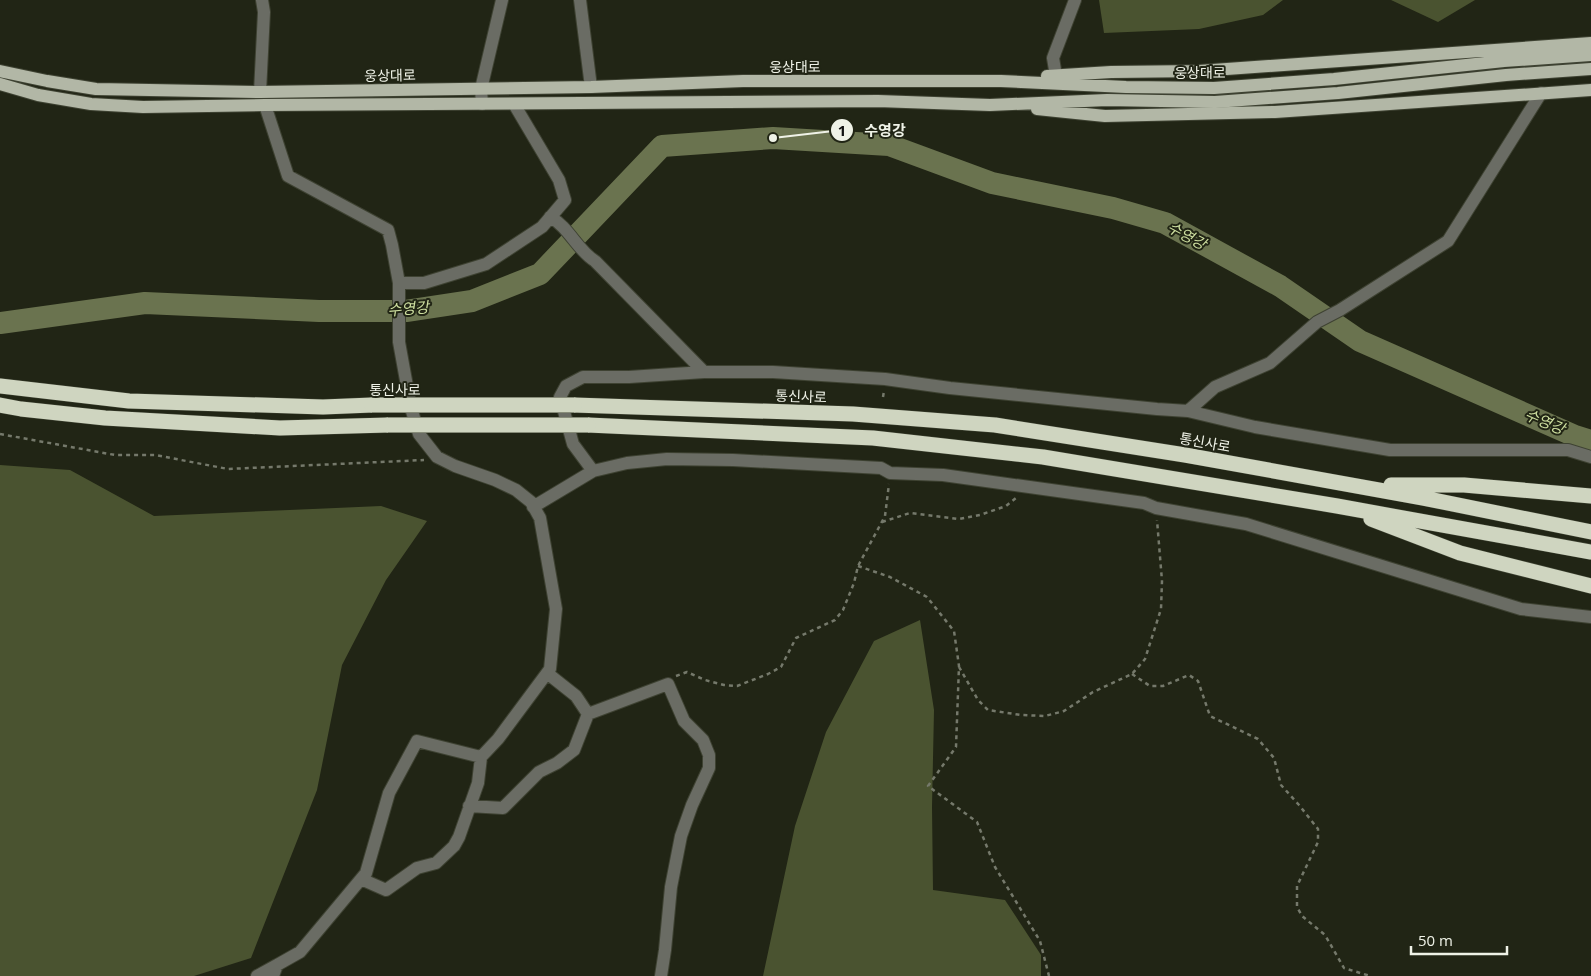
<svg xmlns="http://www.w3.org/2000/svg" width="1591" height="976" viewBox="0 0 1591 976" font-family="'Open Sans','Noto Sans KR',sans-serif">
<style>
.forest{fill:#4a5330}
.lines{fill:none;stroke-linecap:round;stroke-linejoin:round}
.river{stroke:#6a734f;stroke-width:22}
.minor-casing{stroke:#3e4232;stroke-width:14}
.major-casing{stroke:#3e4232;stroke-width:14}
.highway-casing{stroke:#3e4232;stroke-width:16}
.path{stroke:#75796b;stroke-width:2.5;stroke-dasharray:4 4;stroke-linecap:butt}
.minor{stroke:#6a6c64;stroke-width:12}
.major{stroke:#b2b7a6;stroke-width:12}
.highway{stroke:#cfd5c0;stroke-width:15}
.highway-bridge-casing{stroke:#3e4232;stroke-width:16;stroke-linecap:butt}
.highway-bridge{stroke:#cfd5c0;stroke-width:15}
.labels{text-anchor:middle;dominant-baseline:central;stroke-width:4;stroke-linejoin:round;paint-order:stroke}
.street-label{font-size:14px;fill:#eff2e7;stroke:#212515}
.water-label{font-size:15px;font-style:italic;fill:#cedfa0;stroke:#212515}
.leader{fill:none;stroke:#eff2e7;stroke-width:2}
.callout-dot{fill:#eff2e7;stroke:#212515;stroke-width:2}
.mark-label{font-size:15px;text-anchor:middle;font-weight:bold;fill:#111}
.callout-label{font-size:15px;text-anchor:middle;font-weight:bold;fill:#eff2e7;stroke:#212515;stroke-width:4;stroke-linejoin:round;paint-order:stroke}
</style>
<rect width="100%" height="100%" fill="#212515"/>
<path class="forest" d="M1099,0H1283L1263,15L1199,29L1104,33Z
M1391,0H1475L1438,22Z
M0,465L70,470L154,516L381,506L427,521L386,580L342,665L317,790L251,958L194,976H0Z
M920,620L934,710L932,807L933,890L1005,900L1041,955V976H763L795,826L826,732L874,641Z"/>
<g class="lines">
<path class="river" d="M0,323L145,303L319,311H406L472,301L540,274L662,146L773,138L889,145L992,183L1113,208L1165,223L1280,286L1360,341L1575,436L1591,441"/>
<defs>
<path id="minor" d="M580,0L591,87
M1056,76L1053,58L1075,0
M260,92L264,12L262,0
M482,104L481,89L502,0
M265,105L288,176L388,230L392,245L399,283H424L486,264L542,227L565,200L559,180L514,104
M550,217C569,227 577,250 595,261L704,372H773L885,379L950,388L1157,409L1188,411L1255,427L1390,450H1568L1591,457
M704,372L629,377H583L566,386L560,397L573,444L593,471L627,463L667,459L733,460L881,468L890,473L943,475L1144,503L1156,508L1246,524L1521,609L1591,617
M1188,411L1215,387L1270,363L1317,322L1340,310L1448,241L1541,93
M533,507L593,471
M547,673L576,696L588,714
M469,806L503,808L539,772L557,763L574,750L588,714L668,684L684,721L703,740L709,755V768L692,805L681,836L671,887L665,950L661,976
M361,879L366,873L389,793L417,741L481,757
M257,976L277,965
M273,976L277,965L300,952L361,879L386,890L417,868L436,863L454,846L459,837L478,783L481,757L498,739L550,669L556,609L540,518L531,502L516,490L495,480L455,466L437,457L419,434L411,408L399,342V283"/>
<path id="major" d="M0,71L47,81L96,89L260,92L591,87L743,81H1001L1126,87L1214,88L1334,79L1504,61L1591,55
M1047,76L1111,72L1199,71L1591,43
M0,84L38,95L91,104L143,107L265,105L878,101L990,105L1107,100L1215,102L1338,93L1506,75L1591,69
M1037,109L1105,116L1275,112L1591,90"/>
<path id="highway" d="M0,386L129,401L323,407L372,405
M0,405L21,409L105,418L280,428L388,425
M574,405L853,414L995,425L1185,455L1423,498L1591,532
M588,425L873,438L1043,457L1337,506L1591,552
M1391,485H1464L1591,496
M1371,519L1460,553L1591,586"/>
</defs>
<use href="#minor" class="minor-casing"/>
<use href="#major" class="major-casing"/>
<use href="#highway" class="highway-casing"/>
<path class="path" d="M883,397L884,391
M0,434L115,455H155L228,469L424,460
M882,522L910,513L959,519L980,515L1006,506L1016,498
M858,566L890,577L927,597L954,631L959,666L956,747L928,786L977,822L995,867L1040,941L1049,976
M959,667L978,700L988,710L1021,715L1045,716L1064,711L1093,692L1132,674L1145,659L1161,609L1162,581L1157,520
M1132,674L1150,686H1163L1189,675L1198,681L1210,716L1258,739L1274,758L1281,785L1299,805L1318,829V842L1297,886V907L1302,916L1325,935L1344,968L1370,976
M676,676L687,672L705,680L724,685L737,686L768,674L781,667L796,638L835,620L843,610L854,583L858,566L885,516L889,484"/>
<use href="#minor" class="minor"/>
<use href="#major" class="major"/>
<use href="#highway" class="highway"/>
<defs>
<path id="highway-bridge" d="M372,405H574
M388,425H588"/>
</defs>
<use href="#highway-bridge" class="highway-bridge-casing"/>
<use href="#highway-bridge" class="highway-bridge"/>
</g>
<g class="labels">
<g class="street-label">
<text x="795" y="66">웅상대로</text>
<text x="1200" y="72">웅상대로</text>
<text transform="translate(390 75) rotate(-1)">웅상대로</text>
<text x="395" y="389">통신사로</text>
<text transform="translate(801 396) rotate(2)">통신사로</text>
<text transform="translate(1205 442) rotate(10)">통신사로</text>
</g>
<g class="water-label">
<text transform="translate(1187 235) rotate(28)">수영강</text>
<text transform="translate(408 308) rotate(-5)">수영강</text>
<text transform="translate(1545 421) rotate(23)">수영강</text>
</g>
</g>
<path class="leader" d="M773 138L842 130"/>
<g class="callout-dot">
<circle cx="773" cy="138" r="5"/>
<circle cx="842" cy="130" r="12"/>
</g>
<g class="mark-label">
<text x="842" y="136">1</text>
</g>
<g class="callout-label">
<text x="885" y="136">수영강</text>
</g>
<path d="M1411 946v8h96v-8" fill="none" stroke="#eff2e7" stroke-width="2.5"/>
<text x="1418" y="946" font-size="15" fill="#eff2e7" stroke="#212515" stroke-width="4" paint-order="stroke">50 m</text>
</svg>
